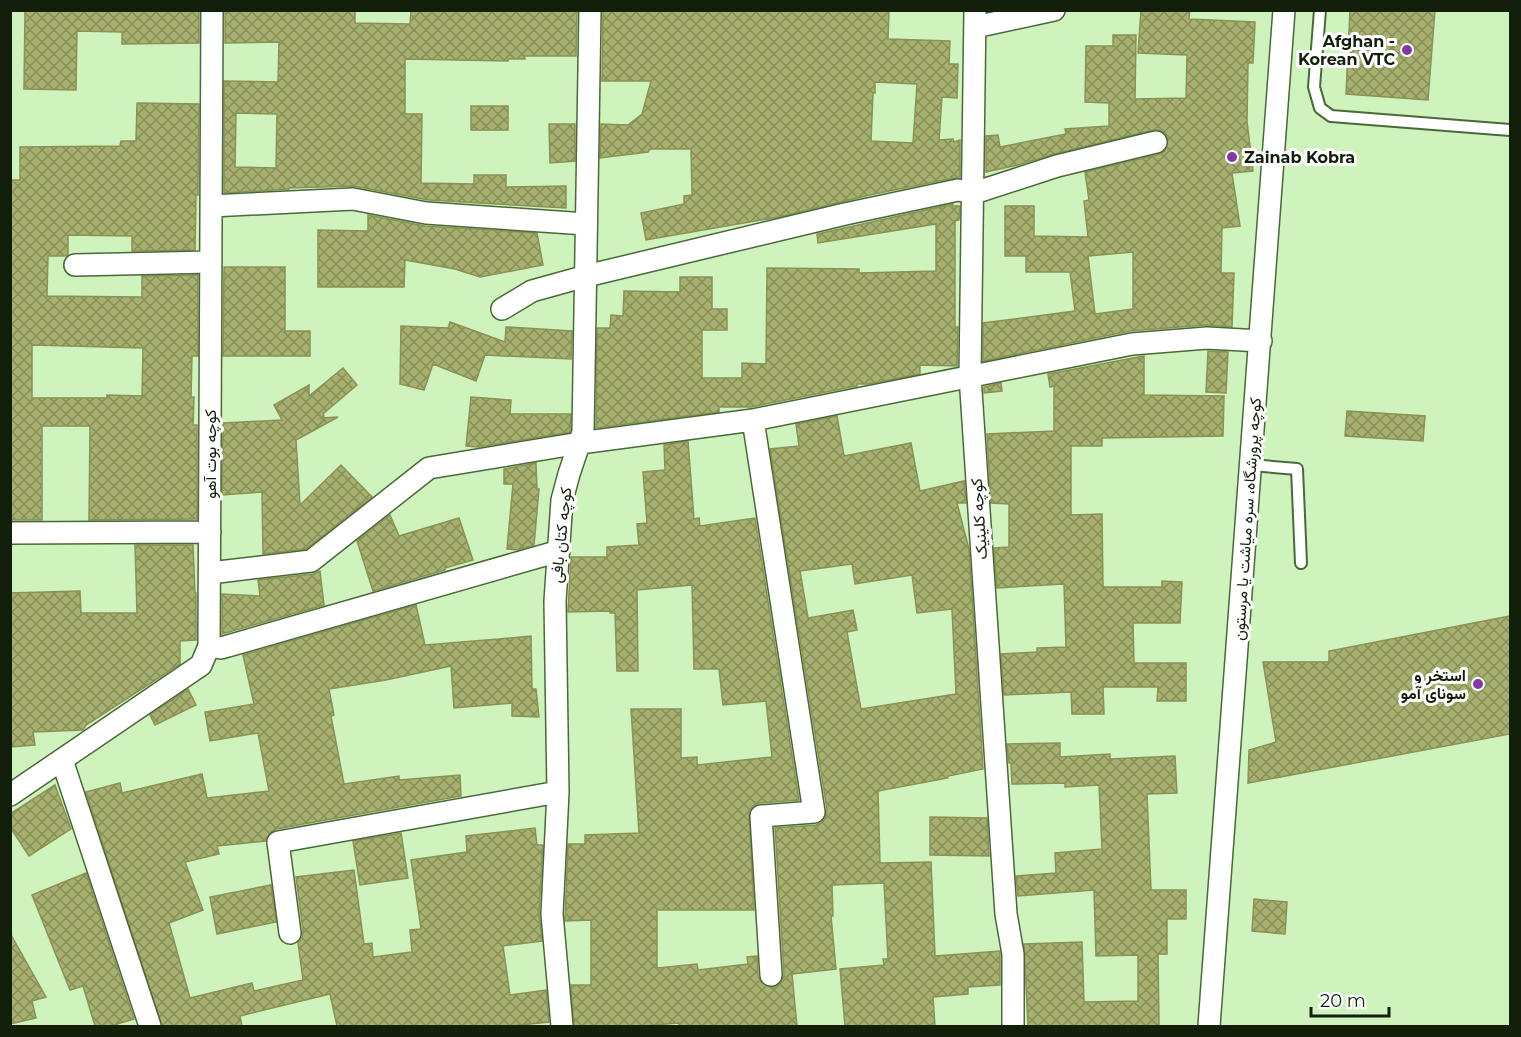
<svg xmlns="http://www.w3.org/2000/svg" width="1521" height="1037" viewBox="0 0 1521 1037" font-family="Montserrat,Vazirmatn,sans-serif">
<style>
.building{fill:url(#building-cross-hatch);stroke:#8a9256;stroke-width:1.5;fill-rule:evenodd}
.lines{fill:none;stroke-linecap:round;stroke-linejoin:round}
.lane-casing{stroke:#4a6938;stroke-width:14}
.street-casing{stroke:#4a6938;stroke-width:24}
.lane{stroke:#fff;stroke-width:10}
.street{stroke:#fff;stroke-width:21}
.poi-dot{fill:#8636a5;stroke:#fff;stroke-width:2}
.labels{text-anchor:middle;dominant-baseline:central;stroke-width:6;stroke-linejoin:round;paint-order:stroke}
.poi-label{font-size:16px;font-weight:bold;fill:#121f0a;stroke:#fff;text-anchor:end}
.street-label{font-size:16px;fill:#121f0a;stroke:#fff}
</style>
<defs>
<pattern id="building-cross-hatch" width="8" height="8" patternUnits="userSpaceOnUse" patternTransform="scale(1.5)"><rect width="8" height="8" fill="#a7b06f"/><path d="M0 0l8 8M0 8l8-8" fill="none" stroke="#878f59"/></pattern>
</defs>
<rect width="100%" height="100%" fill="#cff3bc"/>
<path class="building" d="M25,10H199V43L122,44V32L77,31L76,90L24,89Z
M225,10H355V23L410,24L411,10H577L576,56H524L525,59H508V61L405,59V114H422L421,183L474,184V175H506V187L566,186V208L428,200L353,186L289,188V189L224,193V81L278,82L279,42L225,43ZM236,113L277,114L276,168L235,167Z
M603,10H889L888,39L950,41L949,64H958L957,98L942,97L939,140L953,139L954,142L960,140V177L874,194L779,217L646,240L641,213L684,204V196L692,195L691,149H650L648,152L600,158L601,124L628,125L642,114L651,81H602ZM875,82L917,84L913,143L871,141L873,93H875Z
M1141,10H1190L1189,19L1255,22L1253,63H1248L1247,121L1253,171L1232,173L1240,226L1222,228L1221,273H1234L1232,327L1206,325L1130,331L983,361V323L1075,311L1070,272H1026V256H1005V206H1034V236L1088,237L1084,201L1089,200L1085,172L1160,154L1165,151L1168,140L1165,133L1159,130H1153L1054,154L1018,165L986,172V136L998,135L1000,147L1066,134L1065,129L1109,126V103L1085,102L1086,46H1113V35H1136L1135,99L1186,98L1187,55L1138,53ZM1133,252V309L1095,314L1088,256Z
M1350,10H1435L1428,100L1346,94Z
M137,103L199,104L198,195H196L195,250L132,251V236L68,235V255L66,256H48L47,296L142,297V276L198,275V356H192L191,397H194L193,425H197V519L89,520L90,426H42V520H10V180H20V147L120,146L121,141H136ZM32,345L143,348L142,396L107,395V398H32Z
M471,106H508V130H471Z
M549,124H575V161L550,163Z
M953,204V206H960L959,220L955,221V327H958L957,366L920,365V374L868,384H857V386L751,407H719V412L596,428L597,328H610L611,315L623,316L624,291L680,292V277H712V309H727V330H702V378H742V363L766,364L767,268L859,269V273L936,271V224L818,243L817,234Z
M368,215L425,226L537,233L543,265L480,277L455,269L405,260L404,287H318V230L368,231Z
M224,267H285V331H310V356H223Z
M450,322L505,342L506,327L572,331L571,359L485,355L476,381L433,364L424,390L400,384L401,326L448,328Z
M1208,351L1228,352L1226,393L1206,392Z
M1144,356V395L1224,396L1223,436L1102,438V446H1071V515L1102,514L1103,587H1162V581L1182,582L1180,623H1133L1134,663H1186V701H1157L1158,687H1103L1104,714H1072L1071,692L1004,695L1001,654L1037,652V648L1066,647L1064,584L997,588L994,548L1009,547V504L991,503L987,434L1054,431V386L1050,387L1048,374Z
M343,368L357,385L323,414L324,416L321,418L338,417L296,440L300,505L341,465L372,497L306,549L263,554L262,492L222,495L223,423L282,420L274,405L309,385V396Z
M1001,383L1002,391L984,393V387Z
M471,397L511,400L510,414H571L570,432L479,447L466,446Z
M1347,411L1425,416L1423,441L1345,436Z
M837,416L844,456L911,443L920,491L964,481L966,503H957L969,549L983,769L948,776V778L878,791L880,863L931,862L935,956L1000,951V985L968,987V994L933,997L935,1026H845L840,969L884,965L883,959H888L884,883L832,885L833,916H831L836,969L792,974L797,1026H679V1023L641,1026H574L571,985H591V920L565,921L568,844H585V835L639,833L631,709H681V758L697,757V765L772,757L766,701L723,705L719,669H694L692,585L637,590L638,671H617L615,613H610V611L568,612L571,557H607V547L639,545L637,524L647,523L643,472L665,470L664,445L688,441L694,519L699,518L700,526L755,518L799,800L759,803L753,806L749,811L754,910H657V968L697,964L698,970L748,964L747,957L757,956L758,976L761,982L771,988L778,986L782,981L784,974L775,828L816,825L821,823L825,817L827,810L770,449L799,446L796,424ZM852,564L855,584L912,575L917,613L952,609L956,694L861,709L847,632L857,630L853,610L808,618L800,571Z
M536,463L537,489H539L534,545L517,550L507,549L513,484H504V469Z
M390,515L399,536L459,518L473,560L445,568V570L373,591L357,541Z
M135,545H193L195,593H196V640L180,641V664L86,725L83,730L33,732L35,745L10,747V593L80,591L81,613H137Z
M320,571L324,605L222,634V594L260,596L258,580L313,574Z
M416,605L425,645L498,639L499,642V639L531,636L532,689H536L539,717L512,716V703L454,708L451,666L386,680L329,689L334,715L331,716L344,784L399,776V780L460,775L461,796L276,829L270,833L266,841L217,846L219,854L185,862L203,910L169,923L190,998L252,983L254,991L303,980L298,943L302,937L303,931L296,877L354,870L364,944L372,943L373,957L412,952L410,930L421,929L411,860L467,852L466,836L535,828L537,845H543L539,913L542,941L503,946L510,995L546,990L549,1022L511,1026H337L330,994L240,1016L242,1026H162L86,792L120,783L122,793L202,774L207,798L269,791L258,733L210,741L205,712L254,704L243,655Z
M1510,616V734L1248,783L1249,750L1276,742L1263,662H1329V651Z
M188,689L196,705L155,725L150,715Z
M1060,743V757L1110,754V759L1175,756L1177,793L1147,794L1151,890H1186V919H1167V954H1158L1159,1026H1028L1024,944L1082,942L1084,1002L1138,1001V955L1096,956L1094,890L1018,896L1016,876L1056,873L1055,853L1102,849L1099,785L1065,787V783L1012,784L1011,763H1009L1007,744Z
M55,785L71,829L29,856L10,827V814Z
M930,817L987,818L989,856L930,855Z
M401,833L408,878L360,885L353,841Z
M86,873L134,1019L111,1026H95L83,986L70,990L32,895Z
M271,885L276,922L217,934L210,897Z
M1254,899L1287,902L1285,934L1252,931Z
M10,933L46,997L32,1001L36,1018L10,1024Z"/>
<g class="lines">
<defs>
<path id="lane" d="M1320,10L1314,87L1320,108L1331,116L1510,130
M1251,465L1297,469L1301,563"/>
<path id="street" d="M975,10L970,376L1006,914L1013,954V1026
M975,27L1054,10
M211,206L353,199L426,213L586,224
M75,265L211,262
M502,309L532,291L586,276L845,214L958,190L974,193L1057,166L1156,142
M753,420L814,812L761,816L771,975
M10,533L210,532
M210,573L311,561L429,468L580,443L753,420L1132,344L1207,338L1261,341
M209,646L221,648L559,551
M62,760L150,1026
M10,795L201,665L209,646L212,10
M290,933L278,842L558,792
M562,1026L552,914L558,792L555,601L562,500L569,474L583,432L590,10
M1209,1026L1284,10"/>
</defs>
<use href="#lane" class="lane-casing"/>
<use href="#street" class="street-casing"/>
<use href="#lane" class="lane"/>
<use href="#street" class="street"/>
</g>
<g class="poi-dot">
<circle cx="1407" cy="50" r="6"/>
<circle cx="1232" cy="157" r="6"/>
<circle cx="1478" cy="684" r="6"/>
</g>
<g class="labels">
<g class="poi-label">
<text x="1395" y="41">Afghan -<tspan x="1395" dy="18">Korean VTC</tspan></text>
<text x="1244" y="157" text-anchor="start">Zainab Kobra</text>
<text x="1466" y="675">استخر و<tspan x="1466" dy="18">سونای آمو</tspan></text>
</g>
<g class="street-label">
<text transform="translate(210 454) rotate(-90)">کوچه بوت آهو</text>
<text transform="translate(979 519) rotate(-94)">کوچه کلینیک</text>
<text transform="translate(1247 519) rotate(-86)">کوچه پرورشگاه، سره میاشت یا مرستون</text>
<text transform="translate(561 535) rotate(-84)">کوچه کتان بافی</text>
</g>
</g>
<rect width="1521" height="1037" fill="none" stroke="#121f0a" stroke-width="24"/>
<path d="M1311 1007v9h78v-9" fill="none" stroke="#121f0a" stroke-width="3"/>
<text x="1320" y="1007" font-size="18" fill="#121f0a" stroke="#ffffff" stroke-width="4.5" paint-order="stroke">20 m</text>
</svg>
